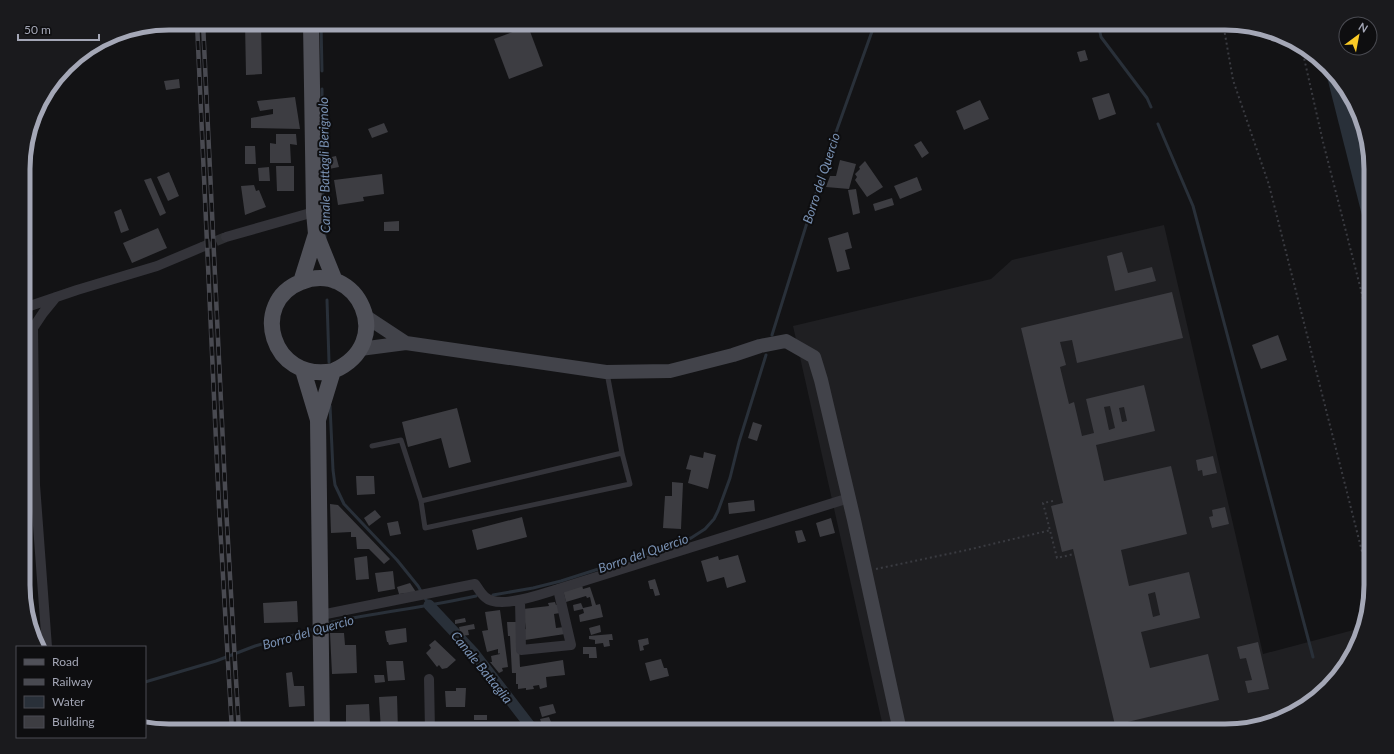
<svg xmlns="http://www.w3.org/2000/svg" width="1394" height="754" viewBox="0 0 1394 754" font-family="Lato,sans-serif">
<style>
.built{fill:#1f1f22}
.water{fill:#293039}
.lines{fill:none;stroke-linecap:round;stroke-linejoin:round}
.stream{stroke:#293039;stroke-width:3}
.canal{stroke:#293039;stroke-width:11}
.building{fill:#3d3d42;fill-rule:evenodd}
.street-tunnel{stroke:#303135;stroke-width:10;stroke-dasharray:10 5;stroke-linecap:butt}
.path{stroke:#3a3b41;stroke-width:2;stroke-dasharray:2 3;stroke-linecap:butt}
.lane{stroke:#34343a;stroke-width:5}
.street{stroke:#34343a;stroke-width:10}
.secondary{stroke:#42434a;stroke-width:14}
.primary{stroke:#505159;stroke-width:16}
.rail-casing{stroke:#494a51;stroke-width:4.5}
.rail{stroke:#0e0e10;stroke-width:3;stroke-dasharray:9;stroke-linecap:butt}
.labels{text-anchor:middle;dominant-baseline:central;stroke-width:4;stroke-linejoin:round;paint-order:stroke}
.water-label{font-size:13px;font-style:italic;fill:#7991b3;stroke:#0e0e10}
.rim{fill:none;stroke:#a4a7b6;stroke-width:5}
</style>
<rect width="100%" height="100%" fill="#131315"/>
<path class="built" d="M1164,225L1263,654L1361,628L1356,650L1306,707L1235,731H884L793,326L991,279L1012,260Z"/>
<path class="water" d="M1325,69L1346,88L1370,150V247Z"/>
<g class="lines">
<path class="stream" d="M321,23L322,71
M1098,23L1101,37L1147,98L1151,107
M322,89L323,201L325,238
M1158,124L1193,206L1313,657
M327,300L329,362
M772,335L830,149L875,23
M330,406L333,470L335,485L344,504L397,560L418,586L429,605
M493,595L533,588L561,581L661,549L691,538L705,529L714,519L718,511L730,478L739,442L766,355
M326,625L332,622C379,612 428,607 476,596
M145,682L216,661L255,646L315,629"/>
<path class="canal" d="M429,605L474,653L534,731"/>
</g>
<path class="building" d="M245,23H261L262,74L246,75Z
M528,26L543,66L509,79L494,39Z
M1085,50L1088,60L1080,62L1077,52Z
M179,79L180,88L166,90L164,81Z
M1109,93L1116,114L1099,120L1092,98Z
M295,97L300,129L251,128V118L273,114V109L260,111L257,101Z
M980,100L989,119L964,130L956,111Z
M384,123L388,132L372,138L368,129Z
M276,134H296L297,145L290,144L291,163H270V143L276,144Z
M921,141L929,153L922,158L914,145Z
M245,146H255L256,164H245Z
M336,156L339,167L329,169L327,158Z
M840,160L856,164L849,189L826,187L830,176H836Z
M865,161L883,187L867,197L855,180L857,177L855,174L860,169L859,167Z
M276,166H294V191H277Z
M269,167L270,181H259L258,168Z
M169,172L179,196L168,201L157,177Z
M382,174L384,194L363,197L364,201L338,205L334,180Z
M917,177L922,190L900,199L894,186Z
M151,178L166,213L160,216L144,180Z
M254,185L256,191L259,190L266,207L245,215L241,186Z
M856,189L860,213L853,215L848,190Z
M892,198L894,205L875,211L873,204Z
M121,209L129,230L121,233L114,212Z
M399,221V231H384V222Z
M158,228L167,248L132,263L123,243Z
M848,232L852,248L845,250L850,269L837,272L828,238Z
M1122,252L1128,273L1152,267L1156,281L1115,291L1107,256Z
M1172,292L1183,338L1077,363L1072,340L1060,342L1066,365L1060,367L1069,404L1074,402L1082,436L1094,433L1086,399L1144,385L1155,431L1096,445L1104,481L1171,466L1187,534L1121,550L1129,586L1189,572L1200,618L1141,632L1150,668L1208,654L1219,700L1115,725L1073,549L1062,552L1051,506L1063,503L1021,328ZM1110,406L1115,428L1109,430L1104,407ZM1124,407L1127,421L1122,422L1119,408ZM1155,592L1160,615L1153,617L1148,594Z
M1278,335L1287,360L1261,369L1252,345Z
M457,408L471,462L449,468L441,438L408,447L402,422Z
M753,422L762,425L757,441L748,438Z
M704,452L716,455L708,489L688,483L691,470L686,469L690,455L703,458Z
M1213,456L1217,473L1203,476L1202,470L1198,471L1196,460Z
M356,476H374L375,494L357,495Z
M672,482L683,483L681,529L663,528L665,496H672Z
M754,500L755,511L729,514L728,503Z
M330,504L338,505L390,559L384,564L369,549H357L356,537H351V532L331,533Z
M1225,507L1229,524L1212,528L1209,517L1213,516L1212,510Z
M375,510L381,517L369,526L364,518Z
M522,517L527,537L477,550L472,530Z
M831,518L835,533L820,537L816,523Z
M398,521L401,534L390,536L387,523Z
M802,530L806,541L798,543L795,531Z
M738,555L746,582L727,588L724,577L707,582L701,561L718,556L719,560Z
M367,556L369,579L356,580L354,558Z
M393,571L395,589L378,592L375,573Z
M655,579L660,595L655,596L653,589H650L648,581Z
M410,583L416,592L399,594L397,587Z
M582,585L583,589L590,587L596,605L600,604L603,617L580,622L579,615L584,613L583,609L574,611L573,605L581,603L583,608L592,606L590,597L587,598L586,596L566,602L563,590Z
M297,601L298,622L264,623L263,603Z
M555,602L556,605L559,604L560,613L554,614L556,628L564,627L565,634L525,640L523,630L526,629L523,609L549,606L548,603Z
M500,610L508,667L502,668L503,671L499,673L490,662H492L491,656L500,654L499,653L498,654V649L487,652L482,631L488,630L485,612Z
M465,618L466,622L455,624V620Z
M507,622H518L520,667L563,660L565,675L546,677L547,687L540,689L539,685L533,686L534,689L526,690V688L518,689V684H516V673H512L510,636H508Z
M474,624L475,629L468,630L469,635L461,636L459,627Z
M600,625L601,632L591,635L589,628Z
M406,628L407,642L389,645L388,642H387L385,631Z
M330,633H344L345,645H356L357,673L332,674Z
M612,634L613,640H609L610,646L604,647L603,643L595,644V640L589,639V636Z
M648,638L649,644L643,646L644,650L640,651L638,640Z
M435,640L456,660L447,668L442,669L439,665L437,667L426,653L431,648L429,645Z
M1258,642L1269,689L1248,693L1245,681L1252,680L1246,658L1240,659L1237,647Z
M583,647H596L597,658H589V654H583Z
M661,659L664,668H667L669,676L650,681L645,663Z
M386,661H403L405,680L388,681Z
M292,672L294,686H304L305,706L289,707L286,673Z
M374,675H384L385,682L375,683Z
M456,688H466L465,707H446L445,691H456Z
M397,696L398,730L381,731L379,697Z
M369,704L370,723L346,724V705Z
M553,704L556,713L542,717L539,707Z
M474,715H487V720H474Z
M549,717L551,722L542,725L540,719Z
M269,722V731H258L257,723Z
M454,723H464V731H444V724H454Z
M506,723L516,731H500Z"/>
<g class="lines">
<path class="street-tunnel" d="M202,247L226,237"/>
<path class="path" d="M1223,23L1233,80L1269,185L1371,587
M1302,49L1323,142L1362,294L1370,335
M1053,501L1043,503L1057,558L1074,554
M876,569L967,550L1051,530"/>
<path class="lane" d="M607,373L622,453L421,501L425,528L630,484L622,453
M372,446L401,440L421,501"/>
<path class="street" d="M226,237L314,212
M24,308L77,290L157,266L202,247
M520,600L521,650L571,645L558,589
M321,615L475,584C478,588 481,594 485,597C499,610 541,594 558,589L849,498
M47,647L35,485L33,328L43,313L56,297
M429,679L430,731"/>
<path class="secondary" d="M365,316L406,343
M360,349L406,343L606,372L670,371L733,355L760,346L786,341L814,357L821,380L854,520L900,731"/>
<path class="primary" d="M311,23L314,212L316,234L335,281
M301,282L316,234
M303,370L318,420L322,731
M318,420L333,371C398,343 357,259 301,282C249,302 271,383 333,371"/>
<defs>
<path id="rail" d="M197,23L219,507L232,731
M203,23L226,507L239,731"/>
</defs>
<use href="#rail" class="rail-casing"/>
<use href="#rail" class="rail"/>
</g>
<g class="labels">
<g class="water-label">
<text transform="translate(324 165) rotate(-91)">Canale Battagli Berignolo</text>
<text transform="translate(821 178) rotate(-72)">Borro del Quercio</text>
<text transform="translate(643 553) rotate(-19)">Borro del Quercio</text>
<text transform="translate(308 632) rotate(-16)">Borro del Quercio</text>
<text transform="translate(482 667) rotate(51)">Canale Battaglia</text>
</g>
</g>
<path d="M0 0H1394V754H0ZM169 30H1225A139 139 0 0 1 1364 169V585A139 139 0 0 1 1225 724H169A139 139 0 0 1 30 585V169A139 139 0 0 1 169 30Z" fill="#1a1a1d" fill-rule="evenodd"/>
<path class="rim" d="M169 30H1225A139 139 0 0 1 1364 169V585A139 139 0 0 1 1225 724H169A139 139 0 0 1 30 585V169A139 139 0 0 1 169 30Z"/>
<rect x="16" y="646" width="130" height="92" fill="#0e0e10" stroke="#4a4b52"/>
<rect x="24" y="659" width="20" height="6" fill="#505159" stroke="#4a4b52"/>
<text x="52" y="666" font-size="12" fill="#a4a7b6">Road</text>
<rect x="24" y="679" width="20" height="6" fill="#494a51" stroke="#4a4b52"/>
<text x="52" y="686" font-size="12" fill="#a4a7b6">Railway</text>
<rect x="24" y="696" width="20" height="12" fill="#293039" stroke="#4a4b52"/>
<text x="52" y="706" font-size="12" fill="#a4a7b6">Water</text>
<rect x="24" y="716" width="20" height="12" fill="#3d3d42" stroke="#4a4b52"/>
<text x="52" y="726" font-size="12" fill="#a4a7b6">Building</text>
<g transform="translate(1358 36) rotate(32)"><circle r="19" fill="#0e0e10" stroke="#4a4b52"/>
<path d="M0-3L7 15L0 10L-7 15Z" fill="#faca26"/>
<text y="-6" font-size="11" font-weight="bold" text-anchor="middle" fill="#a4a7b6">N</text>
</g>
<path d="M18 34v6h81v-6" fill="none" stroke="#a4a7b6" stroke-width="2"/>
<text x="24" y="34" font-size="12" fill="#a4a7b6" stroke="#0e0e10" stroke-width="3" paint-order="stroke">50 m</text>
</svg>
